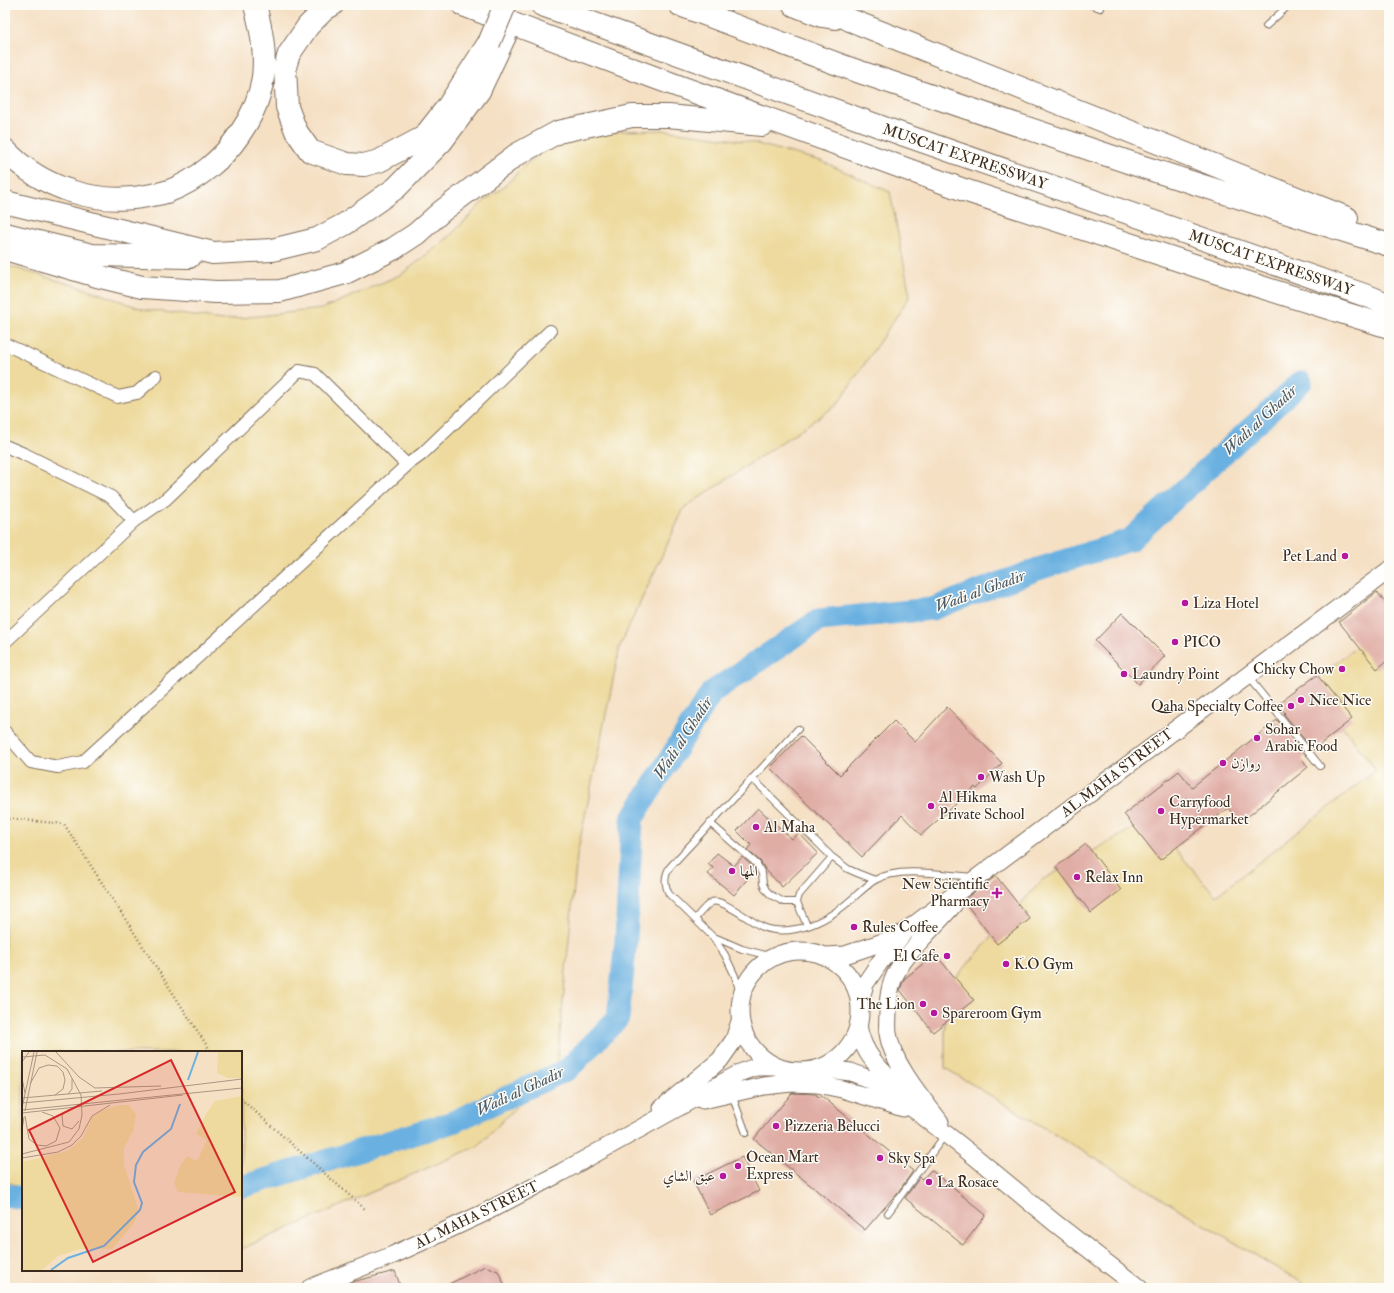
<svg xmlns="http://www.w3.org/2000/svg" width="1394" height="1293" viewBox="0 0 1394 1293" font-family="'IM FELL Double Pica',Amiri,serif">
<style>
.sand{fill:#eeda9e;stroke:#94825e}
.lines{fill:none;stroke-linecap:round;stroke-linejoin:round}
.river{stroke:#6bb1e1;stroke-width:23}
.building{fill:#e0ada5}
.lane-casing{stroke:#7c6a58;stroke-width:8}
.street-casing{stroke:#7c6a58;stroke-width:14}
.secondary-casing{stroke:#7c6a58;stroke-width:19}
.highway-casing{stroke:#7c6a58;stroke-width:24}
.path{stroke:#7c6a58;stroke-width:2.5;stroke-dasharray:1 3;stroke-linecap:butt}
.lane{stroke:#fff;stroke-width:6}
.street{stroke:#fff;stroke-width:12}
.secondary{stroke:#fff;stroke-width:17}
.highway{stroke:#fff;stroke-width:22}
.highway-bridge-casing{stroke:#7c6a58;stroke-width:24;stroke-linecap:butt}
.highway-bridge{stroke:#fff;stroke-width:22}
.poi-dot{fill:#b5179e;stroke:#fdfcf7;stroke-width:1.5}
.labels{text-anchor:middle;dominant-baseline:central;stroke-width:3;stroke-linejoin:round;paint-order:stroke}
.street-label{font-size:15px;fill:#3b2a1e;stroke:#fdfcf7}
.poi-label{font-size:15px;fill:#3b2a1e;stroke:#fdfcf7;text-anchor:start}
.water-label{font-size:16px;font-style:italic;fill:#4c5962;stroke:#fdfcf7}
.inset-river{fill:none;stroke:#6bb1e1;stroke-width:2}
.inset-road{fill:none;stroke:#ab9782;stroke-width:1}
.view{fill:#d62828;fill-opacity:0.15;stroke:#d62828;stroke-width:2}
.inset-edge{fill:none;stroke:#3b2a1e;stroke-width:2}
</style>
<rect width="100%" height="100%" fill="#fdfcf7"/>
<filter id="ink" filterUnits="userSpaceOnUse"><feTurbulence type="fractalNoise" baseFrequency=".025" numOctaves="2"/><feDisplacementMap in="SourceGraphic" scale="8" xChannelSelector="R" yChannelSelector="G"/><feConvolveMatrix kernelMatrix="1 2 1 2 8 2 1 2 1" color-interpolation-filters="sRGB"/></filter>
<filter id="wash" filterUnits="userSpaceOnUse"><feTurbulence type="fractalNoise" baseFrequency=".012" numOctaves="4" result="noise"/><feDisplacementMap in="SourceGraphic" scale="16" xChannelSelector="R" yChannelSelector="G"/><feGaussianBlur stdDeviation="0.9" result="paint"/><feColorMatrix in="noise" values="0 0 0 0 0 0 0 0 0 0 0 0 0 0 0 0 0 1.4 0 .05"/><feComposite in="paint" operator="in"/></filter>
<g filter="url(#wash)">
<rect width="100%" height="100%" fill="#f5e0c4"/>
<path class="sand" d="M663,130L750,142L821,161L890,192L910,296L837,405L684,508L620,646L577,855L557,1065L478,1146L241,1249V1052H23V1190L5,1180V265L86,289L143,309L222,320L322,309L402,274L449,237L483,202L504,187L524,166L552,145L621,131Z
M1389,621V1288H1310L945,1068V990L1042,880L1149,819L1216,896L1376,770L1310,684Z"/>
<g class="lines">
<path class="river" d="M241,1187L453,1122L568,1069L618,1018L626,940L632,819L712,692L819,620L932,609L1038,569L1130,540L1301,382
M5,1195L23,1198"/>
</g>
<g id="blocks">
<path class="building" d="M1377,592L1389,607V659L1377,669L1339,622Z
M1122,613L1165,656L1138,684L1095,641Z
M1317,675L1352,719L1313,750L1284,714L1285,713L1278,704Z
M947,707L1002,763L977,789L975,787L921,835L902,815L862,857L770,768L801,736L840,775L894,721L915,742Z
M1277,720L1306,755L1302,759L1308,767L1240,823L1228,808L1160,860L1124,814L1179,771L1192,787Z
M758,808L792,839L799,833L818,853L782,887L765,869L760,861L747,850L751,845L737,831Z
M1086,844L1121,890L1091,913L1056,867Z
M717,853L734,866L742,857L753,867L755,870L734,895L708,874L713,868L708,864Z
M996,876L1030,919L997,944L963,900Z
M935,954L974,1000L933,1032L900,990L904,979Z
M792,1093L816,1094L817,1096L823,1097L913,1171L898,1192L865,1230L754,1139Z
M742,1157L759,1191L710,1215L693,1181Z
M931,1170L986,1215L963,1245L905,1198L920,1177L923,1179Z
M485,1266L498,1271L506,1288H441Z
M395,1271L401,1288H343V1286L352,1282Z"/>
</g>
</g>
<g filter="url(#ink)">
<use href="#blocks" fill-opacity="0" stroke="#7c6a58" stroke-width="1"/>
<g class="lines">
<defs>
<path id="lane" d="M1092,5L1100,8
M1266,26L1289,5
M1248,677L1320,766
M752,778L832,857L848,869L857,873L875,880
M710,823L757,864L762,874L763,884L766,890L771,895L784,902H797
M695,919C699,914 706,905 712,902C722,898 752,923 763,927C773,931 786,931 796,929C818,925 835,914 852,899C859,893 867,885 875,880C899,866 945,875 972,877
M807,926L797,902L799,895L832,857
M714,937L742,949L773,957
M741,997L735,976L725,955L713,937L669,894C664,884 664,876 670,867L798,729
M732,1095L746,1133
M888,1213L945,1135"/>
<path id="street" d="M5,344L118,397L137,393L156,376
M5,446L24,454L111,497L134,521L166,499L299,371L315,374L407,465L422,454L550,331
M5,642L134,521
M5,732L31,762L58,767L83,762L407,465"/>
<path id="secondary" d="M740 1011a60 60 0 1 1 120 0a60 60 0 1 1-120 0Z
M826,956L845,955L886,941L903,933L1389,570
M861,998L865,984L880,962L902,935
M858,1025C862,1054 882,1073 904,1090
M825,1069L851,1072L871,1080L919,1113L974,1156L1055,1223L1139,1288
M703,1100L764,1086L791,1083L817,1084L842,1089L903,1108
M662,1108L720,1060L734,1040L740,1021
M940,1122C922,1098 892,1063 888,1033C887,1026 888,1019 888,1012C888,993 891,979 902,963C917,942 937,924 954,904
M310,1288L393,1255L482,1214L562,1172L740,1073L755,1067H776"/>
<path id="highway" d="M332,5L325,9L308,26L289,54L285,67L287,107L296,131L310,151L347,164L364,165L379,161L424,137L449,105L488,44
M463,5L656,78L964,190L1261,287L1389,327
M542,5L887,129L1370,297L1389,305
M680,5L851,69L1140,166L1389,245
M794,5L822,16L835,18
M822,5L850,20L1347,218
M5,150C42,189 99,207 152,195C157,194 164,193 169,191C196,181 223,159 239,135C251,118 260,98 263,77C266,52 261,28 255,5
M5,202L213,253L272,250L317,239L345,224L396,188L442,141L479,91L505,36
M5,234L92,255L189,257
M5,249L97,276L142,287L216,292L280,291L345,273L393,249L416,234L442,211L516,155L558,132L632,116H668L762,125"/>
</defs>
<use href="#lane" class="lane-casing"/>
<use href="#street" class="street-casing"/>
<use href="#secondary" class="secondary-casing"/>
<use href="#highway" class="highway-casing"/>
<path class="path" d="M5,818L64,824L211,1052
M241,1099L366,1210"/>
<use href="#lane" class="lane"/>
<use href="#street" class="street"/>
<use href="#secondary" class="secondary"/>
<use href="#highway" class="highway"/>
<defs>
<path id="highway-bridge" d="M489,43L505,5"/>
</defs>
<use href="#highway-bridge" class="highway-bridge-casing"/>
<use href="#highway-bridge" class="highway-bridge"/>
</g>
</g>
<g class="poi-dot">
<circle cx="1345" cy="556" r="4"/>
<circle cx="1185" cy="603" r="4"/>
<circle cx="1175" cy="642" r="4"/>
<circle cx="1342" cy="669" r="4"/>
<circle cx="1124" cy="674" r="4"/>
<circle cx="1301" cy="700" r="4"/>
<circle cx="1291" cy="706" r="4"/>
<circle cx="1257" cy="738" r="4"/>
<circle cx="1223" cy="763" r="4"/>
<circle cx="981" cy="777" r="4"/>
<circle cx="931" cy="806" r="4"/>
<circle cx="1161" cy="811" r="4"/>
<circle cx="756" cy="827" r="4"/>
<circle cx="732" cy="871" r="4"/>
<circle cx="1077" cy="877" r="4"/>
<path d="M995 887h4v4h4v4h-4v4h-4v-4h-4v-4h4z"/>
<circle cx="854" cy="927" r="4"/>
<circle cx="947" cy="956" r="4"/>
<circle cx="1006" cy="964" r="4"/>
<circle cx="923" cy="1004" r="4"/>
<circle cx="934" cy="1013" r="4"/>
<circle cx="776" cy="1126" r="4"/>
<circle cx="880" cy="1158" r="4"/>
<circle cx="738" cy="1166" r="4"/>
<circle cx="723" cy="1176" r="4"/>
<circle cx="929" cy="1182" r="4"/>
</g>
<g class="labels">
<g class="street-label">
<text transform="translate(965 157) rotate(19)">MUSCAT EXPRESSWAY</text>
<text transform="translate(1271 263) rotate(19)">MUSCAT EXPRESSWAY</text>
<text transform="translate(1117 773) rotate(-37)">AL MAHA STREET</text>
<text transform="translate(477 1215) rotate(-26)">AL MAHA STREET</text>
</g>
<g class="poi-label">
<text x="1337" y="556" text-anchor="end">Pet Land</text>
<text x="1193" y="603">Liza Hotel</text>
<text x="1183" y="642">PICO</text>
<text x="1334" y="669" text-anchor="end">Chicky Chow</text>
<text x="1132" y="674">Laundry Point</text>
<text x="1309" y="700">Nice Nice</text>
<text x="1283" y="706" text-anchor="end">Qaha Specialty Coffee</text>
<text x="1265" y="729">Sohar<tspan x="1265" dy="17">Arabic Food</tspan></text>
<text x="1231" y="763">روازن</text>
<text x="989" y="777">Wash Up</text>
<text x="939" y="797">Al Hikma<tspan x="939" dy="17">Private School</tspan></text>
<text x="1169" y="802">Carryfood<tspan x="1169" dy="17">Hypermarket</tspan></text>
<text x="764" y="827">Al Maha</text>
<text x="740" y="871">المها</text>
<text x="1085" y="877">Relax Inn</text>
<text x="989" y="884" text-anchor="end">New Scientific<tspan x="989" dy="17">Pharmacy</tspan></text>
<text x="862" y="927">Rules Coffee</text>
<text x="939" y="956" text-anchor="end">El Cafe</text>
<text x="1014" y="964">K.O Gym</text>
<text x="915" y="1004" text-anchor="end">The Lion</text>
<text x="942" y="1013">Spareroom Gym</text>
<text x="784" y="1126">Pizzeria Belucci</text>
<text x="746" y="1157">Ocean Mart<tspan x="746" dy="17">Express</tspan></text>
<text x="888" y="1158">Sky Spa</text>
<text x="715" y="1176" text-anchor="end">عبق الشاي</text>
<text x="937" y="1182">La Rosace</text>
</g>
<g class="water-label">
<text transform="translate(1260 420) rotate(-43)">Wadi al Ghadir</text>
<text transform="translate(980 591) rotate(-20)">Wadi al Ghadir</text>
<text transform="translate(683 738) rotate(-57)">Wadi al Ghadir</text>
<text transform="translate(520 1091) rotate(-25)">Wadi al Ghadir</text>
</g>
</g>
<g transform="translate(22 1051)">
<rect width="220" height="220" fill="#f5e0c4"/>
<path d="M196,1H220V27H206L195,22ZM220,45V146L156,141L152,133L157,117L165,105L175,110L185,89L174,83L184,63L193,50ZM98,54H107L114,64L112,78L102,97V114L117,160L112,172L90,198H58L36,205L20,219H0V111L45,100L61,87L70,66L81,59Z" fill="#eeda9e"/>
<path class="inset-river" d="M166,29L176,1M29,219L46,207L82,195L118,159L120,152L112,131L114,114L121,101L149,78L158,53"/>
<path class="inset-road" d="M34,1L57,26L73,37L139,35M0,11L7,1M0,27L3,42M8,33L17,17L26,14L35,15L41,21L43,29L41,38L33,44M46,43L50,38V28M0,47L80,40M0,52L97,43L220,28M0,57L12,1M48,58L40,64L41,75L50,78L57,70M0,59L220,37M3,60L15,1M0,62L161,44M3,65L7,88L15,94L24,95L34,90L38,77L31,65L20,61M0,79L2,66M0,103L47,91L57,78L60,64L59,44L45,18L23,4L1,6M0,107L36,101L50,94L59,85L70,65L88,54"/>
<path class="view" d="M149,9L213,141L71,211L7,79Z"/>
<rect width="220" height="220" class="inset-edge"/>
</g>
<rect width="1394" height="1293" fill="none" stroke="#fdfcf7" stroke-width="20"/>
</svg>
